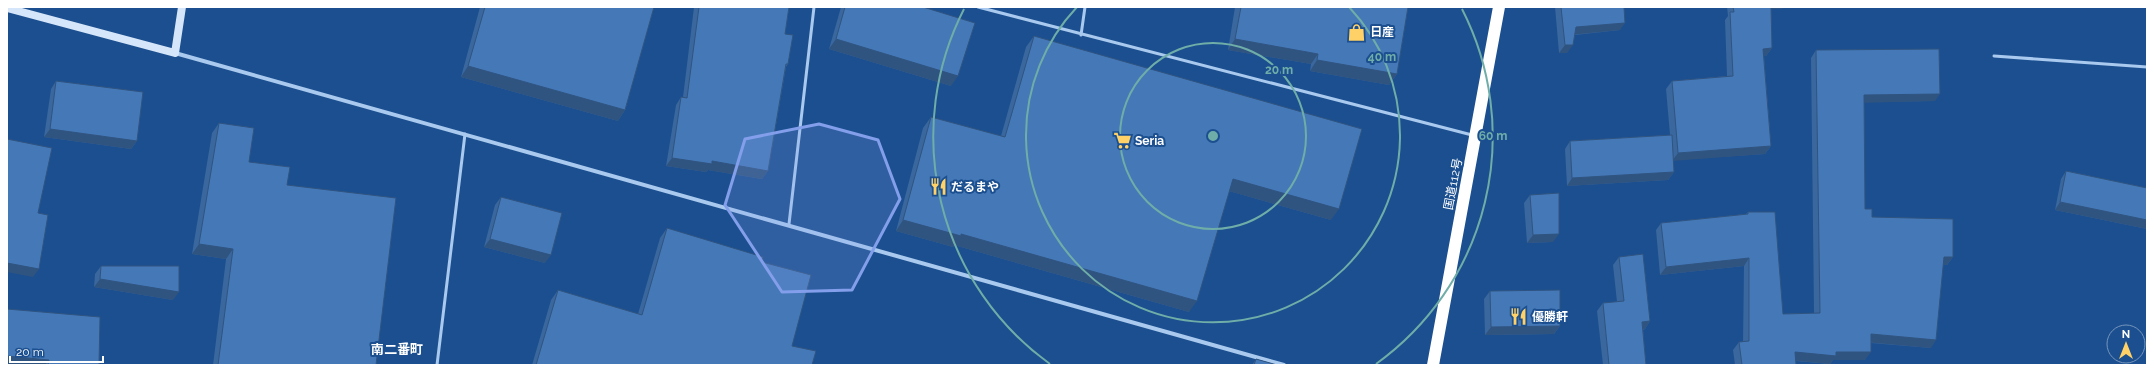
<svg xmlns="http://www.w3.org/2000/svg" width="2154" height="372" viewBox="0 0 2154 372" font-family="Raleway,'Noto Sans JP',sans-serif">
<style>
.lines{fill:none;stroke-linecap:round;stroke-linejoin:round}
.lane{stroke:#a9c9ee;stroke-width:3}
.street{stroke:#a9c9ee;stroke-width:4}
.secondary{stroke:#d6e6fa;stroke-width:8}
.highway{stroke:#fff;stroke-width:12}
.wall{fill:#3a679d}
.shaded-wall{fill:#305480}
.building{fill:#4478b7;stroke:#305480}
.marked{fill:#839eea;fill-opacity:0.2;stroke:#839eea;stroke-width:3;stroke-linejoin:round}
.ring{fill:none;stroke:#6fada8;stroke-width:2}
.labels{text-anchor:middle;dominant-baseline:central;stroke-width:4;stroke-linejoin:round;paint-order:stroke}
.poi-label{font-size:12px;font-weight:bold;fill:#fff;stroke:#1b4f8f;text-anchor:start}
.street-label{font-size:12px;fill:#fff;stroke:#1b4f8f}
.neighbourhood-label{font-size:13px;font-weight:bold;fill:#fff;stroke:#1b4f8f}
.centre{fill:#6fada8;stroke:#1b4f8f;stroke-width:2}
.ring-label{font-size:12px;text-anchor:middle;font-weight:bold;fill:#6fada8;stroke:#1b4f8f;stroke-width:4;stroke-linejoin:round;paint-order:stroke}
</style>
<rect width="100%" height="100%" fill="#1b4f8f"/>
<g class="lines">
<path class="lane" d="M978,7L1472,135
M1081,35L1085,7
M1994,56L2147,67
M789,224L814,7
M437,365L465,134"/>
<path class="street" d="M175,53L1284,365"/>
<path class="secondary" d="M7,8L175,53L182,7"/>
<path class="highway" d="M1433,365L1499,7"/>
</g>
<path class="wall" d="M480,7H654L625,110L618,121L461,77Z
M694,7H789L785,34L788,64L786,67L768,171L762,179L708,170L706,172L666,166L676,105L681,97H683Z
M841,7H923L951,86L829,49Z
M1235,7H1408L1397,74L1389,85L1310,71L1311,64L1228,50Z
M1555,7H1624L1620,30L1575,35L1567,53H1559Z
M1727,7H1797L1771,9L1772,48L1766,56H1764L1771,146L1765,154L1673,160L1674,172L1668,180L1567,186L1565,149L1570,141L1670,135L1666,89L1672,81L1727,76L1725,20L1728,16Z
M1034,36L1331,220L1229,191L1189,312L954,245L953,247L896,231L923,128L931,117L1001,136L1026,47Z
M1816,50L1935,101L1864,102L1865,209L1872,217L1953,257L1947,265H1943L1931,348L1871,343L1865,360H1833L1830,364L1796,361V365H1735L1733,350L1739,342H1743L1744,266L1660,275L1656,230L1661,223L1746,214L1748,212L1783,314L1814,313L1811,58Z
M56,81L137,141L131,149L44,137L51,89Z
M219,123L249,162L287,185L376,365H213L226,259L192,254L212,133Z
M2066,171L2147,188V229L2055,210L2061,179Z
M1530,195L1553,242L1527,243L1524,203Z
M501,197L545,263L484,247L495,205Z
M667,228L762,262L792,346L812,365H532L551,300L558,290L638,314L660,238Z
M1619,257L1650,321L1645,329L1643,330L1646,365H1603L1597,311L1603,303L1617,302L1613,265Z
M101,266L173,300L94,287L95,274Z
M1490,291L1560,326L1554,334L1485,335L1484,299Z
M100,317L99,365H11Z
M1256,359L1277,365H1252Z"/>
<path class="shaded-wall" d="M1767,7H1797L1765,10Z
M1625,23L1620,30L1570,35L1576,27Z
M836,39L958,76L951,86L829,49Z
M1235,39L1318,54L1311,64L1228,50Z
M1565,45H1573L1567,53H1559Z
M1772,48L1766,56L1758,57L1763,49Z
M1317,60L1397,74L1389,85L1310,71Z
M468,66L625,110L618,121L461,77Z
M1940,94L1935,101L1858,103L1864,95Z
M50,129L137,141L131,149L44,137Z
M1771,146L1765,154L1672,161L1678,153Z
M672,158L712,161L768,171L762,179L708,170L706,172L666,166Z
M1674,172L1668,180L1567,186L1572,178Z
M1233,179L1339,209L1331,220L1225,190Z
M2060,202L2147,220V229L2055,210Z
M903,220L961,234L1197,301L1189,312L954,245L953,247L896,231Z
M1559,234L1553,242L1527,243L1533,235Z
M490,239L551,255L545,263L484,247Z
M199,244L233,249L226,259L192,254Z
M1944,257H1953L1947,265H1938Z
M1749,258L1744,266L1660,275L1666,267Z
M7,263L39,269L33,277L7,272Z
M100,279L179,292L173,300L94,287Z
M1650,321L1645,329L1636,330L1642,322Z
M1560,326L1554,334L1485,335L1491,327Z
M1871,334L1936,340L1931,348L1865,342Z
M1795,352H1871L1865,360H1833L1830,364L1789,360Z
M7,356L49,360L45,365H7Z"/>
<path class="building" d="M485,7H654L625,110L468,66Z
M699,7H789L785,34L793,35L788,64H786L768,171L712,161V164L672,158L681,97L687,98Z
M845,7H923L975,23L958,76L836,39Z
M1241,7H1408L1397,74L1317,60L1318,54L1235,39Z
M1561,7H1624L1625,23L1576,27L1573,45H1565Z
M1733,7H1771L1772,48L1763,49L1771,146L1678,153L1672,81L1733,76L1730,12H1734Z
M1034,36L1362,129L1339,209L1233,179L1197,301L961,234V236L903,220L931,117L1005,137Z
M1939,49L1940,94L1864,95L1865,209H1872V217L1953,219V257H1944L1936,340L1871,334V352H1836V356L1795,352L1796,365H1742L1739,342L1749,341V258L1666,267L1661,223L1748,214V212H1775L1783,314L1820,313L1816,50Z
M56,81L143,92L137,141L50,129Z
M219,123L254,128L249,162L290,167L287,185L396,198L376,365H218L233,249L199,244Z
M1672,135L1674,172L1572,178L1570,141Z
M7,139L52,148L38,213L48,215L39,269L7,263Z
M2066,171L2147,188V220L2060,202Z
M1559,193V234L1533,235L1530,195Z
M501,197L562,213L551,255L490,239Z
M667,228L763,257L762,262L811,275L792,346L816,351L812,365H536L558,290L642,315Z
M1643,254L1650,321L1642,322L1646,365H1609L1603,303L1624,301L1619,257Z
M101,266H179V292L100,279Z
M1560,290V326L1491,327L1490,291Z
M7,309L100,317L99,365H48L49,360L7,356Z
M1256,359L1277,365H1254Z"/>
<path class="marked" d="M819,124L878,140L900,199L852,290L782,292L725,205L745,139Z"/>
<g class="ring">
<circle cx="1213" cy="136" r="93"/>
<path d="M1349 7A187 187 0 1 1 1077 7"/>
<path d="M1050 364A280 280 0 0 1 964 9M1462 9A280 280 0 0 1 1376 364"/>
</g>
<defs>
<symbol id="shop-bare" viewBox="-9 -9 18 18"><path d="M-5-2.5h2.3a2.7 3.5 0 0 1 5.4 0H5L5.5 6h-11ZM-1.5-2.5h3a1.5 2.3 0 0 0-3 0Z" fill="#ffd166" stroke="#1b4f8f" stroke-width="2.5" paint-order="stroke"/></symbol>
<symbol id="supermarket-bare" viewBox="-9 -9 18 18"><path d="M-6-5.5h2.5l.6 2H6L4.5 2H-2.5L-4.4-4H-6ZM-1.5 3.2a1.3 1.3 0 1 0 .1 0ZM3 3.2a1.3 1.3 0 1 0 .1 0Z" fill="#ffd166" stroke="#1b4f8f" stroke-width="2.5" paint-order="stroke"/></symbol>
<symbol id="restaurant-bare" viewBox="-9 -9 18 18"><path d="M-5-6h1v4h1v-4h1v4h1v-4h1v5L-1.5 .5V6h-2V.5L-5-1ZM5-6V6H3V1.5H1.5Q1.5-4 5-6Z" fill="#ffd166" stroke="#1b4f8f" stroke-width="2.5" paint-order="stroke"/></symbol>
</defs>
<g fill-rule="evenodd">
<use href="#shop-bare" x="1344" y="20" width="25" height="25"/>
<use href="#supermarket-bare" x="1110" y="128" width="25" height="25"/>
<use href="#restaurant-bare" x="926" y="174" width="25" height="25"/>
<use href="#restaurant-bare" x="1506" y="304" width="25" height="25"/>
</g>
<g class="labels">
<g class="poi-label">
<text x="1370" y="32">日産</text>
<text x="1135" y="141">Seria</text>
<text x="951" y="187">だるまや</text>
<text x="1532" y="317">優勝軒</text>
</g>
<g class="street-label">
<text transform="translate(1453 184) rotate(-79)">国道112号</text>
</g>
<g class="neighbourhood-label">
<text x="397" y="349">南二番町</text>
</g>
</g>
<circle cx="1213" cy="136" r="6" class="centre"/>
<g class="ring-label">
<text x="1382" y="61">40 m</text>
<text x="1279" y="74">20 m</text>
<text x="1493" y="140">60 m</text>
</g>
<rect width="2154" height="372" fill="none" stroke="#ffffff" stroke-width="16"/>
<g transform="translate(2126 344)"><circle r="19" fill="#1b4f8f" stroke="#7695bc"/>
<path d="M0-3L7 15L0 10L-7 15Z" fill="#ffd166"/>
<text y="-6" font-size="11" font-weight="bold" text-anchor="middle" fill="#ffffff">N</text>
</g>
<path d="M10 356v6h93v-6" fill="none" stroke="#ffffff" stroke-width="2"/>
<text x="16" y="356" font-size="12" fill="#ffffff" stroke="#1b4f8f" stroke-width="3" paint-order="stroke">20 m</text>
</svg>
